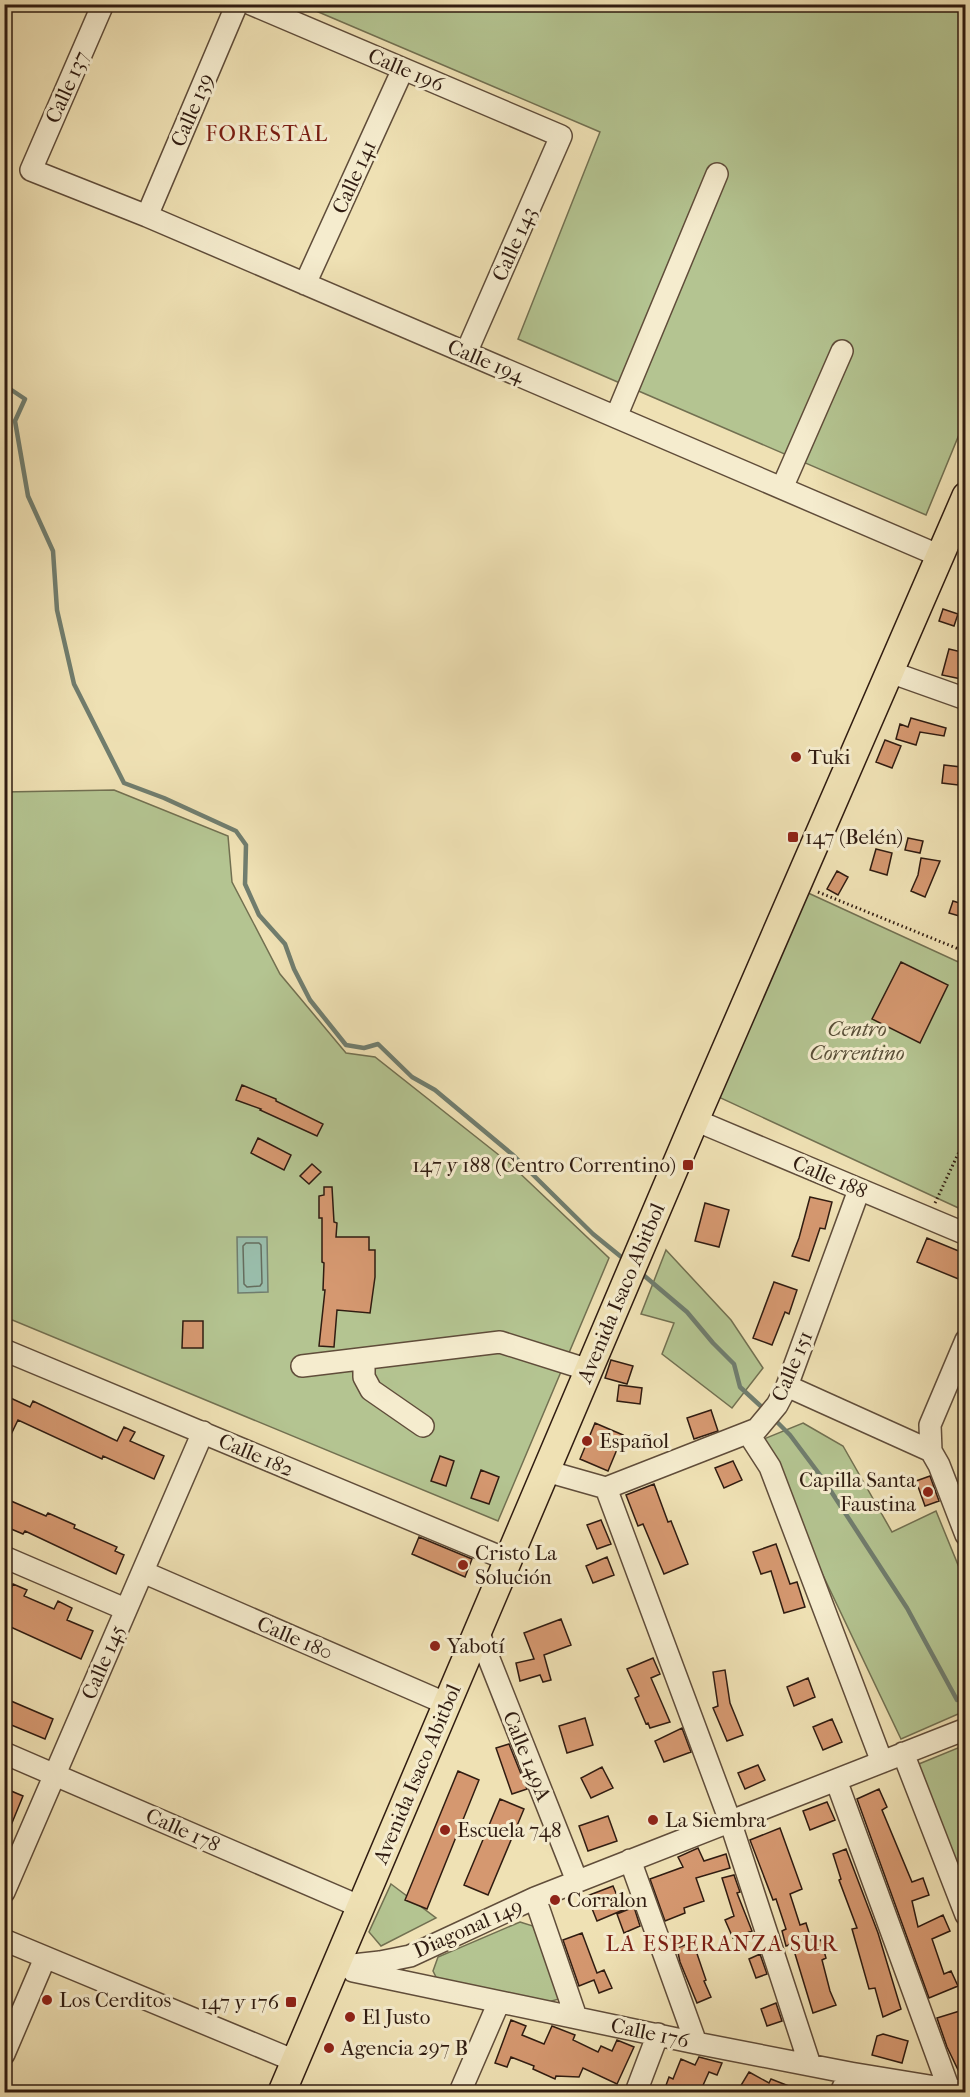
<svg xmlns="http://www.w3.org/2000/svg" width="970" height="2097" viewBox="0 0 970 2097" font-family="'IM FELL French Canon',serif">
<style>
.green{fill:#b4c491;stroke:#727051;stroke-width:1.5}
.water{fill:#9abeac;stroke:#707d6e;stroke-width:1.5}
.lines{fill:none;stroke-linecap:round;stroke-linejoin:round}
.shore{stroke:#656d5e;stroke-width:1.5}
.stream{stroke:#707d6e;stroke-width:4.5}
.building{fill:#d59870;stroke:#301c11;stroke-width:1.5}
.minor-casing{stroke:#604d3a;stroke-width:24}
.major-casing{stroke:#301c11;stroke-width:30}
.path{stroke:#301c11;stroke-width:3;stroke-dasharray:1.5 3;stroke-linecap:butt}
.minor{stroke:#f5ecce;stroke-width:21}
.major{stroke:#efe1b4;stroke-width:27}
.poi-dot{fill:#8f2418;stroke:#f5ecce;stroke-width:2}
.labels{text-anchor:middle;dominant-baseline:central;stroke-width:6;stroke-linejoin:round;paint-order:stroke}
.street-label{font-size:21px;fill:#301c11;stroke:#f5ecce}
.poi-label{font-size:21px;fill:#301c11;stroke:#f5ecce;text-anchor:start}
.park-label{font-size:21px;font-style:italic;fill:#584e37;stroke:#f5ecce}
.neighbourhood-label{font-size:22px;letter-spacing:1.5px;fill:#7a1f14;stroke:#f5ecce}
</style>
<rect width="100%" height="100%" fill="#efe1b4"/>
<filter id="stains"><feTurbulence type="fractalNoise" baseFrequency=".00333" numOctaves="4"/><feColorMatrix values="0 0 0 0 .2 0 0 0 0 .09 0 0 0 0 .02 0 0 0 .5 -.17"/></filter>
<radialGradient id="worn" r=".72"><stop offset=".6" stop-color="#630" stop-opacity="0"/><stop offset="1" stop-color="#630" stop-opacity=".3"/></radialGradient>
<path class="green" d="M302,5H965V420L926,515L518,339L600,132Z
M114,790L228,836L232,882L280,974L346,1053L375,1057L509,1163L609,1258L498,1521L5,1317L4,792Z
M806,892L965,965V1211L712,1094Z
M666,1250L731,1320L763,1368L732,1408L662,1354L674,1323L641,1314Z
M803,1423L843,1446L892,1532L936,1511L965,1582V1711L901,1739L759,1441Z
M965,1745V1893L914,1766Z
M391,1884L436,1918L381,1946L369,1932Z
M520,1922L533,1926L560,1991L559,1999L548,2002L438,1981L433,1971L438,1957Z"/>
<path class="water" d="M237,1237H267L268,1292L238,1293Z"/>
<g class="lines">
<path class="shore" d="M246,1243H259L261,1245L262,1283L260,1286L247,1287L244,1284L243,1246Z"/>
<path class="stream" d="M4,385L25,399L15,421L28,496L53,551L57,610L74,684L124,783L164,798L236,831L246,845L245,884L259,915L285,944L294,969L310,1000L346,1045L364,1048L378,1044L412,1077L435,1090L513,1155L593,1234L625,1260
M641,1273L687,1312L713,1343L734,1364L740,1387L766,1411
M774,1419L790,1435L823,1479L907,1608L957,1700"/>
</g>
<path class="building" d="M943,609L958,614L954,626L939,621Z
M949,649L966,653V680L942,675Z
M911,718L946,728L944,736L920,732L916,745L896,739L900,724L908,727Z
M885,740L901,746L892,768L876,762Z
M944,765L961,767L958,785L942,783Z
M908,838L923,841L920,853L905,850Z
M876,849L892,853L887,875L870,870Z
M921,858L940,861L925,897L911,891L918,875Z
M837,871L848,877L838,895L827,889Z
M953,901L966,905V918L949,913Z
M901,962L948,985L920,1043L872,1019Z
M242,1085L276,1099V1101L323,1124L317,1136L260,1110L261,1109L236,1100Z
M258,1138L291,1155L284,1170L251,1153Z
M312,1164L321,1172L309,1184L300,1176Z
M324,1187H332L334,1222L337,1223L336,1237H369V1250H375V1277L370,1313L337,1310L334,1347L319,1346L325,1290H323L324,1263L322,1262V1218H319V1196L324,1195Z
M810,1197L832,1202L825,1229L820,1228L809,1261L792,1256L799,1238Z
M705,1203L729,1210L719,1247L695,1241Z
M927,1238L966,1254V1269L961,1280L917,1262Z
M774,1282L797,1290L789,1314L785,1312L772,1345L753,1338Z
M183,1321H203V1348H182Z
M611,1360L633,1366L627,1384L605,1378Z
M619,1385L642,1388L640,1404L617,1401Z
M4,1395L30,1407L33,1401L117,1441L124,1427L135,1432L130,1441L164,1456L154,1479L103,1456L102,1459L18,1420L4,1449Z
M711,1410L718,1431L694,1439L687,1418Z
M595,1423L623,1435L608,1471L580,1459Z
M440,1456L454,1461L446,1486L431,1481Z
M733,1461L742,1480L724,1488L715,1468Z
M481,1470L499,1477L489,1504L471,1498Z
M930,1476L939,1501L925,1506L916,1481Z
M654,1484L668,1522L671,1521L688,1564L664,1574L643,1524L638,1526L626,1495Z
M4,1498L46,1516L48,1513L75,1525L74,1528L117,1547L115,1551L124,1555L116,1574L25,1531L23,1534L4,1526Z
M601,1520L611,1544L597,1549L587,1525Z
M419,1537L472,1559L465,1577L412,1554Z
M776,1544L790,1584L797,1582L805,1607L784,1613L771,1571L761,1574L753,1552Z
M607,1557L614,1575L593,1583L586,1566Z
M13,1584L27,1590L24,1596L54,1609L58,1601L72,1608L67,1620L93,1631L81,1659L4,1624V1604Z
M561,1619L571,1645L544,1655L551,1680L543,1682L540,1675L520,1681L516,1663L534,1659L524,1633Z
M653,1658L660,1674L651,1678L670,1722L650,1728L648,1723L646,1724L635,1698L639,1696L627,1669Z
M725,1670L730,1703L743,1735L727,1741L713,1708L718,1706L713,1672Z
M808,1678L815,1697L794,1706L787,1687Z
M4,1698L53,1719L45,1739L4,1722Z
M585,1718L593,1745L567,1753L559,1726Z
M832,1719L842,1742L823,1750L813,1727Z
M682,1728L691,1752L664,1762L655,1741Z
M509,1744L527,1789L512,1794L496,1748Z
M758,1765L765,1780L745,1789L738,1773Z
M602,1767L613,1788L591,1798L581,1778Z
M458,1771L479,1780L427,1909L405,1900Z
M4,1788L23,1796L5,1840H4Z
M879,1789L887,1807L882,1810L912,1882L923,1878L929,1895L912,1901L918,1927L943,1915L950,1931L932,1939L944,1974L951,1971L958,1986L929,1998L857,1799Z
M500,1799L524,1809L488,1895L464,1885Z
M827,1802L835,1820L810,1830L803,1811Z
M608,1816L617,1841L588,1851L579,1826Z
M780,1828L802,1889L790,1894L800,1925L806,1923L812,1942L821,1940L826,1958L822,1960L830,1991L836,2005L813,2013L792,1944L786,1946L782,1931L786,1929L776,1899L773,1900L750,1840Z
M698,1848L704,1861L726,1854L730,1868L696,1878L704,1901L684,1908L685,1913L665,1921L650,1879L683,1867L678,1857Z
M846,1849L878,1933L901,2009L883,2017L875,1988L869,1989L852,1929L857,1928L839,1880L841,1879L833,1854Z
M734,1875L740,1892L737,1893L752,1931L733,1938L725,1920L734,1916L722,1878Z
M613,1886L623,1910L597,1921L587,1896Z
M634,1907L640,1926L624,1933L617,1914Z
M582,1933L597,1973L604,1970L612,1988L599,1993L594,1980L579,1986L563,1940Z
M693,1942L706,1980L704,1981L711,1997L697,2003L680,1962L677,1948Z
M760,1954L767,1974L756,1978L749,1959Z
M776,2003L782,2021L767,2026L761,2009Z
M966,2009V2079L962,2078L947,2047L937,2018Z
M511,2020L526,2026L522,2035L544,2044L552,2026L575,2035L573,2040L598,2052L601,2046L612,2051L617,2040L634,2047L617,2084L583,2068L579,2077L556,2076L555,2079L533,2069L534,2066L511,2057L507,2067L495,2063Z
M883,2034L908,2041L902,2063L872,2055L877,2036Z
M699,2057L722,2063L717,2075L709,2072L700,2092L687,2086L684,2092H674L665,2088L669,2077L673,2079L681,2059L695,2065Z
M749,2072L769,2083L771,2079L804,2092H737Z"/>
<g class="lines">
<defs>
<path id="minor" d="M103,4L31,170L147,216L940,556
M251,4L561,136L466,353
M147,216L237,4
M305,284L403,69
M616,417L717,174
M782,488L842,351
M890,672L966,699
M695,1120L966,1234
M966,1340L930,1425L931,1451L939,1465L966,1535
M4,1350L508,1560
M364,1359V1377L371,1390L423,1426
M302,1366L500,1342L589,1370
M787,1386L931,1451
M748,1433L770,1467L882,1762
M546,1471L606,1488L757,1429L777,1405L787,1386L859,1190
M606,1488L730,1821L810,2065
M4,1557L125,1609
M143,1572L447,1704
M478,1631L577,1881
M4,1753L361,1907
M903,1753L966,1915
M836,1780L949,2089
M630,1860L696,2043
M4,1892L203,1432
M535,1898L576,2017
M4,1940L295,2061
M335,1967L380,1962L410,1956L535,1898L966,1729
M353,1971L696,2043L850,2073L966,2092
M4,2054L45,1958
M460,2092L499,2002
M636,2092L658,2034
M841,2092L850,2073"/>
<path id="major" d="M282,2092L695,1120L966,496"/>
</defs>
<use href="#minor" class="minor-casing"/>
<use href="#major" class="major-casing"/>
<path class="path" d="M818,892L966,952
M935,1203L966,1137"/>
<use href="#minor" class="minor"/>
<use href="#major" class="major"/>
</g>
<g class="poi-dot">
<circle cx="796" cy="757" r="6"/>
<rect x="787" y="831" width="12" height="12" rx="3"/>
<rect x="682" y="1159" width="12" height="12" rx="3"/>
<circle cx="587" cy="1441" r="6"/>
<circle cx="928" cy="1492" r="6"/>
<circle cx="463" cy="1565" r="6"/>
<circle cx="435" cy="1646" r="6"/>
<circle cx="653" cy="1820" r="6"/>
<circle cx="445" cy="1830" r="6"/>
<circle cx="555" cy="1900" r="6"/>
<circle cx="47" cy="2000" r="6"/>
<rect x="285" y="1996" width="12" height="12" rx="3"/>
<circle cx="350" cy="2017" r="6"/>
<circle cx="329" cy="2048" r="6"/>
</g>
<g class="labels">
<g class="street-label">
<text transform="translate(406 70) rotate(23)">Calle 196</text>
<text transform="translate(67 87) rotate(-66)">Calle 137</text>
<text transform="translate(192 110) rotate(-67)">Calle 139</text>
<text transform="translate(354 177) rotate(-66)">Calle 141</text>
<text transform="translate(514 244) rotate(-66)">Calle 143</text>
<text transform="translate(486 361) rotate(23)">Calle 194</text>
<text transform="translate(830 1177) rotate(23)">Calle 188</text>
<text transform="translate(621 1293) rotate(-67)">Avenida Isaco Abitbol</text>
<text transform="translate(792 1366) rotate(-67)">Calle 151</text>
<text transform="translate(256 1455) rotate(23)">Calle 182</text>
<text transform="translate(295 1638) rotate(23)">Calle 180</text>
<text transform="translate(103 1662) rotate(-67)">Calle 145</text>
<text transform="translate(527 1756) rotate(68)">Calle 149A</text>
<text transform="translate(417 1774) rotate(-67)">Avenida Isaco Abitbol</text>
<text transform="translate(183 1830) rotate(24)">Calle 178</text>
<text transform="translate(468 1928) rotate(-24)">Diagonal 149</text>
<text transform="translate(650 2033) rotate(12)">Calle 176</text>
</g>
<g class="poi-label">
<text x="808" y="757">Tuki</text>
<text x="805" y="837">147 (Belén)</text>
<text x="676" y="1165" text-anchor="end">147 y 188 (Centro Correntino)</text>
<text x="599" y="1441">Español</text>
<text x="916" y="1480" text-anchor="end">Capilla Santa<tspan x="916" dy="24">Faustina</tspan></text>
<text x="475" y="1553">Cristo La<tspan x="475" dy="24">Solución</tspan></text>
<text x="447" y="1646">Yabotí</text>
<text x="665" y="1820">La Siembra</text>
<text x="457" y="1830">Escuela 748</text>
<text x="567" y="1900">Corralon</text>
<text x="59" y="2000">Los Cerditos</text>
<text x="279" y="2002" text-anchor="end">147 y 176</text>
<text x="362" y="2017">El Justo</text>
<text x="341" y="2048">Agencia 297 B</text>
</g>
<g class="park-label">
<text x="857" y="1029">Centro<tspan x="857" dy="24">Correntino</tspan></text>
</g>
<g class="neighbourhood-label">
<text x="267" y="134">FORESTAL</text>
<text x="722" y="1944">LA ESPERANZA SUR</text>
</g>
</g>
<rect width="970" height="2097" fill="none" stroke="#efe1b4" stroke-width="24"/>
<rect x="6" y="6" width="958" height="2085" fill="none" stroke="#301c11" stroke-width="3"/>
<rect x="12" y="12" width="946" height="2073" fill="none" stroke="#301c11" stroke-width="1.5"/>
<rect width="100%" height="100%" filter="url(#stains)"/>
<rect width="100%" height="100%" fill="url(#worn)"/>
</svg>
